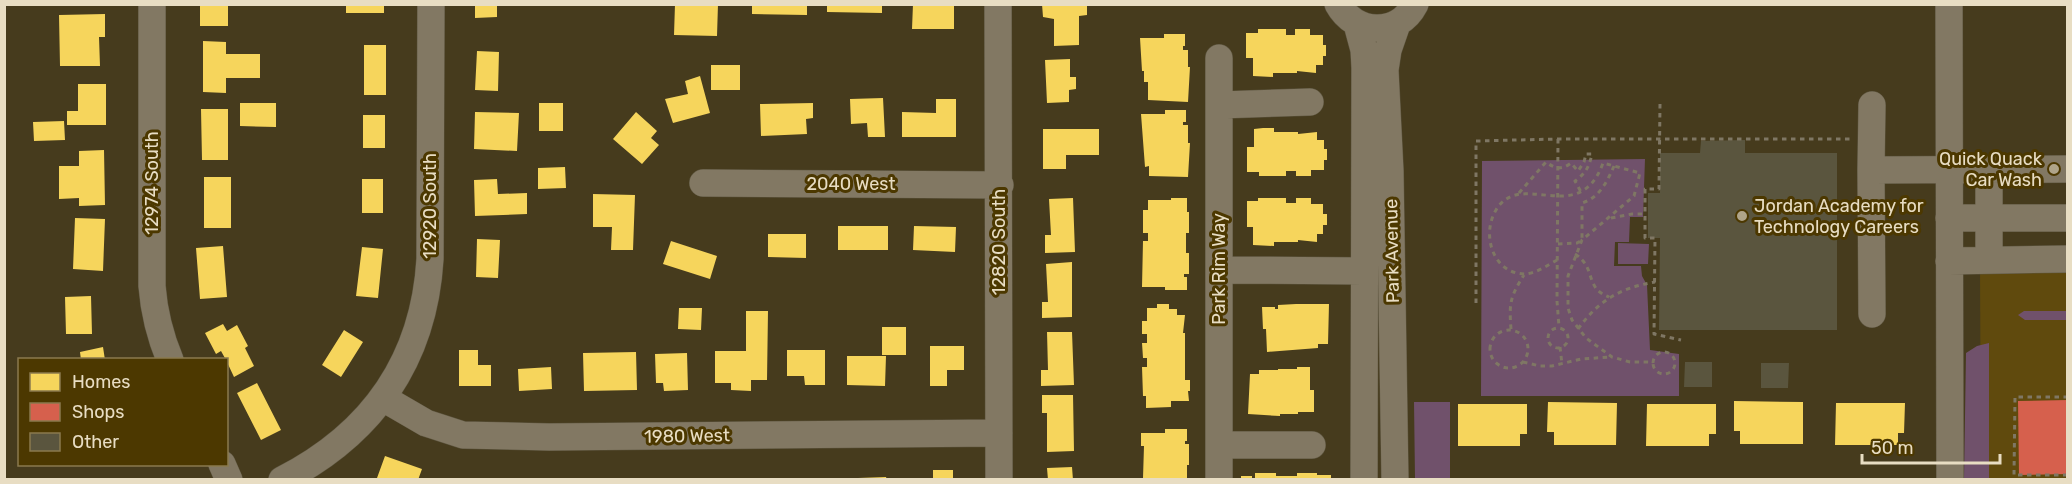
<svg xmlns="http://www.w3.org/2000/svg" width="2072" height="484" viewBox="0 0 2072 484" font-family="Rubik,sans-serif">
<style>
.built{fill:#604a0d}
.green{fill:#70516b}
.homes{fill:#f6d55c}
.shops{fill:#d6604d}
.building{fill:#5a553e}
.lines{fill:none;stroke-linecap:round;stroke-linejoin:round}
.minor-casing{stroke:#5c543e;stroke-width:28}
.path{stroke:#7f7764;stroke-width:3;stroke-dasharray:4.5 4.5;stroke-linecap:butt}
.minor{stroke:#827863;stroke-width:27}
.poi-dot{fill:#afa489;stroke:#4c3800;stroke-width:2}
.labels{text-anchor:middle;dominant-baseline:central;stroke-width:6;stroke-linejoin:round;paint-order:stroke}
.poi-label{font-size:18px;fill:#e8ddc3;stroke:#4c3800;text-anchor:end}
.street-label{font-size:18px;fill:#e8ddc3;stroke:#4c3800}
</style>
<rect width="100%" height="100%" fill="#463b1d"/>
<path class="built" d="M1980,265L2067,266V479H1981Z"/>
<path class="green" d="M1645,159L1643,217H1630L1629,242H1615L1614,266H1641L1642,276L1647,285L1650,350L1679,354V396H1481L1482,161Z
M1618,243L1649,244L1648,264H1618Z
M2024,311H2067V320H2025L2018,315Z
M1989,343V479H1964L1966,353L1977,346Z
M1414,402H1450V479H1415Z"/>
<path class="homes" d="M200,4H228V26H200Z
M346,4H384V13H346Z
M475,4H497V17L475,18Z
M675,4H718L717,36L674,35Z
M752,4H807V15L752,14Z
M827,4H882V13L827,12Z
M913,4H954V29H912Z
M1042,4L1087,6V15L1079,16V45L1054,46V19L1043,17Z
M105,14V37H99L100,66H60L59,15Z
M1258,29H1286V35H1295V29H1310V35H1323V45H1326V56H1323V65H1316V73L1297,71V73H1273V77L1253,76V58H1246V33H1258Z
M1164,34H1185V46H1183V50H1188V67H1190L1188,102L1148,100V82H1144V71H1142L1140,38H1164Z
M203,41L226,42V54H260V78H226V93L203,92Z
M364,45H386V95H364Z
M477,51L499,52L498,91L475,90Z
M1070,59V77H1076V89L1069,90V102L1047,103L1045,60Z
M711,65H740V90H711Z
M700,76L710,113L673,123L665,99L688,94L685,81Z
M78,84H106V125H67V111H78Z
M883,98L885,137H868L867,123L851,124L850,99Z
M936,99H956V137H902V112L936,113Z
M240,103H276V127L240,126Z
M539,103H563V131H539Z
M813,103V118L806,119L807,134L761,136L760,104Z
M201,109H228V160H202Z
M1165,110H1186V122H1183V125H1188V143H1190L1188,177L1149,176V166L1145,167L1141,114H1165Z
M475,112L519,113L517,151L474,149Z
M636,112L657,131L651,138L659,145L642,164L613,139Z
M363,115H385V148H363Z
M64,121L65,140L34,141L33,122Z
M1263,128H1274V132H1298V134L1317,132V140H1324V149H1327V160H1324V170H1311V176H1296V171H1286V176H1259V172H1247V147H1254V129Z
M1043,129H1099V155H1066V169H1043Z
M104,150L105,205L79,206V198L59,199V166H79V151Z
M565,167L566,188L538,189V168Z
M204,177H231V228H204Z
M362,179H383V213H362Z
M497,179L498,194L527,193V214L475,216L474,180Z
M593,194L635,195L633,250H611L612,227H593Z
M1073,198L1075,252L1045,253V235H1051L1049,199Z
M1171,198H1187V212H1189V233H1186V253H1189V274H1184V277H1187V290H1165V287H1142L1143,241H1148V233H1143V210H1148V200H1171Z
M1258,198H1286V203H1296V198H1311V204H1323V214H1327V225H1323V234H1317V242L1298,240V242H1274V246L1253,245V227H1247V201H1258Z
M75,218L105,219L103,271L73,269Z
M838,226H888V250H838Z
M914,226L956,227L955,252L913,250Z
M768,234H806V258L768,257Z
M477,239L500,240L498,278L476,277Z
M671,241L717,256L710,279L663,264Z
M223,246L227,297L200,299L196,248Z
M362,247L383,249L378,298L356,296Z
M1072,262V317L1042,318V302H1048L1046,264Z
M91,296L92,334H66L65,297Z
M1157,304H1169V309H1177V315H1185L1183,333H1185V380H1190V391H1188L1189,401H1171V407L1146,408V396H1143L1142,367H1147V358H1143L1142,343H1147V334H1142V321H1147V308H1157Z
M1296,304H1329L1328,344H1318V348L1267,352L1266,329H1263L1262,307H1275V309H1278V305Z
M679,308H702L701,330L678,329Z
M746,311H768L767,380H751V391L731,390V383H715V351H746Z
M223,324L227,331L237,325L248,346L245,348L254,366L234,377L226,360L221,351L216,354L205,333Z
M882,327H906V355H882Z
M344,330L363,342L341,377L322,365Z
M1047,332H1072L1074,385L1041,386V370H1048Z
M930,346H964V370H947V386H930Z
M103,347L105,360H81L80,352Z
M459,350H478V365H491V386H459Z
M787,350H825V385H805L804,376H787Z
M636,352L637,390L584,391L583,353Z
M687,353L688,390L664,391L663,383H656L655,354Z
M847,356H886L885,386L847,385Z
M551,367L552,389L519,391L518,369Z
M1297,367H1310V390H1314V412H1298V414H1280V416L1248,414L1250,374H1259V370H1278V369H1297Z
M257,383L281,430L261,440L237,393Z
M1042,395H1073L1074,451L1047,452V413H1042Z
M1734,401L1803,402V444H1740V431H1734Z
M1548,402L1617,403L1616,445H1554V432H1547Z
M1836,403H1905L1904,433H1898V445H1835Z
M1458,404H1527V434H1520V446H1458Z
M1647,404H1716V434H1709V446H1646Z
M1165,429H1187V441H1185V444H1189V465H1187V480H1148V478H1143L1144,446H1141V433H1165Z
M385,456L422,469L418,480H382L377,478Z
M1072,467L1073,480H1048L1047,468Z
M933,470H953V480H933Z
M1255,473H1276V476H1297V473H1317V475H1331V480H1255Z
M1241,476H1252V480H1241Z
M886,477L887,480H858V478Z"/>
<path class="shops" d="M2068,400V474L2019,475L2018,401Z"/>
<path class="building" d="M1745,140V153H1837V330H1659L1660,238H1648V193H1660V153H1700L1701,141Z
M1685,362H1712V387H1684Z
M1761,363H1789L1788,388H1761Z"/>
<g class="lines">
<defs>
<path id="minor" d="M152,4V286C154,312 160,336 170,360
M998,4L999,480
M1338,4C1355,35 1398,37 1415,4
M1949,4L1950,480
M1357,24L1364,50L1365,68L1364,480
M1219,58V480
M1219,105L1310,102
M1872,105L1871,170L2068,169
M1871,170L1872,314
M1989,170V260
M703,183L1000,185
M1949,218H2068
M1949,261L2068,259
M1219,270L1364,271
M383,398L426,423L463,435L549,437L999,433
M1219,445H1312
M222,464L229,480
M282,480C372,434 424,360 430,259L431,4
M1395,480L1390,171L1385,70L1388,50L1397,24"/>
</defs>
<use href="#minor" class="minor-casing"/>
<path class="path" d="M1660,104L1659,189H1645V238H1655L1654,334L1681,340
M1558,139L1557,301L1559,327
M1519,193L1546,162C1555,169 1562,170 1571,163L1578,171L1584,162L1586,154H1592C1589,167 1586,173 1575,181L1581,192
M1611,218L1632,214H1645
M1558,244L1577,243L1582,240V203C1599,198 1607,182 1614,166
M1575,254C1597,268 1584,288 1609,297
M1557,260C1548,265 1535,274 1524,274C1493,273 1481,235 1496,210C1521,168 1579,229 1603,163L1640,173L1634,196L1582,240L1568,276V308L1572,320L1586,338L1612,357L1630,362H1653
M1476,303V141L1558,139H1850
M1548 338a10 10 0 1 1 20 0a10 10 0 1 1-20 0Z
M1511,329C1509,303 1510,297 1524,275
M1578,329C1599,300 1620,288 1655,282
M1490 349a19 19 0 1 1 38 0a19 19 0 1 1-38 0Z
M1560,347L1562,364
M1653 363a11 11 0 1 1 22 0a11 11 0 1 1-22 0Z
M1523,362L1540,366H1552L1581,359L1611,357
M2068,397H2015L2014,475H2068"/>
<use href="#minor" class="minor"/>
</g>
<g class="poi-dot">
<circle cx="2054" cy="169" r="6"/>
<circle cx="1742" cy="216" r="6"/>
</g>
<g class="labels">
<g class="poi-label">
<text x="2042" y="159">Quick Quack<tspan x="2042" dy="21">Car Wash</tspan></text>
<text x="1754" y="206" text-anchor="start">Jordan Academy for<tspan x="1754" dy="21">Technology Careers</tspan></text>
</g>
<g class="street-label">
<text transform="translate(152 183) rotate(-90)">12974 South</text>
<text x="851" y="184">2040 West</text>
<text transform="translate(430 206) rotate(-90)">12920 South</text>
<text transform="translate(999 242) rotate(-90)">12820 South</text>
<text transform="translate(1392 251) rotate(-91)">Park Avenue</text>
<text transform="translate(1219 269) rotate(-90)">Park Rim Way</text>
<text transform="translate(687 436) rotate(-1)">1980 West</text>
</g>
</g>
<rect width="2072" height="484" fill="none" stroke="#e8ddc3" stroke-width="12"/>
<rect x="18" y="358" width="210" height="108" fill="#4c3800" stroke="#8a7a4e" stroke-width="1.5"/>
<rect x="30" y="373" width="30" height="18" fill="#f6d55c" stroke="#8a7a4e" stroke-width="1.5"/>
<text x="72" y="388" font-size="18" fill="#e8ddc3">Homes</text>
<rect x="30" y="403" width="30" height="18" fill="#d6604d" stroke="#8a7a4e" stroke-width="1.5"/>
<text x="72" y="418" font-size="18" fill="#e8ddc3">Shops</text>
<rect x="30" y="433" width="30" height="18" fill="#5a553e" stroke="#8a7a4e" stroke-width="1.5"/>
<text x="72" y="448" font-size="18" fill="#e8ddc3">Other</text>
<path d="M1862 454v9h138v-9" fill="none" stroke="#e8ddc3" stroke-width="3"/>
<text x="1871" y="454" font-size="18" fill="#e8ddc3" stroke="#4c3800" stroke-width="4.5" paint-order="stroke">50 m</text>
</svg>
